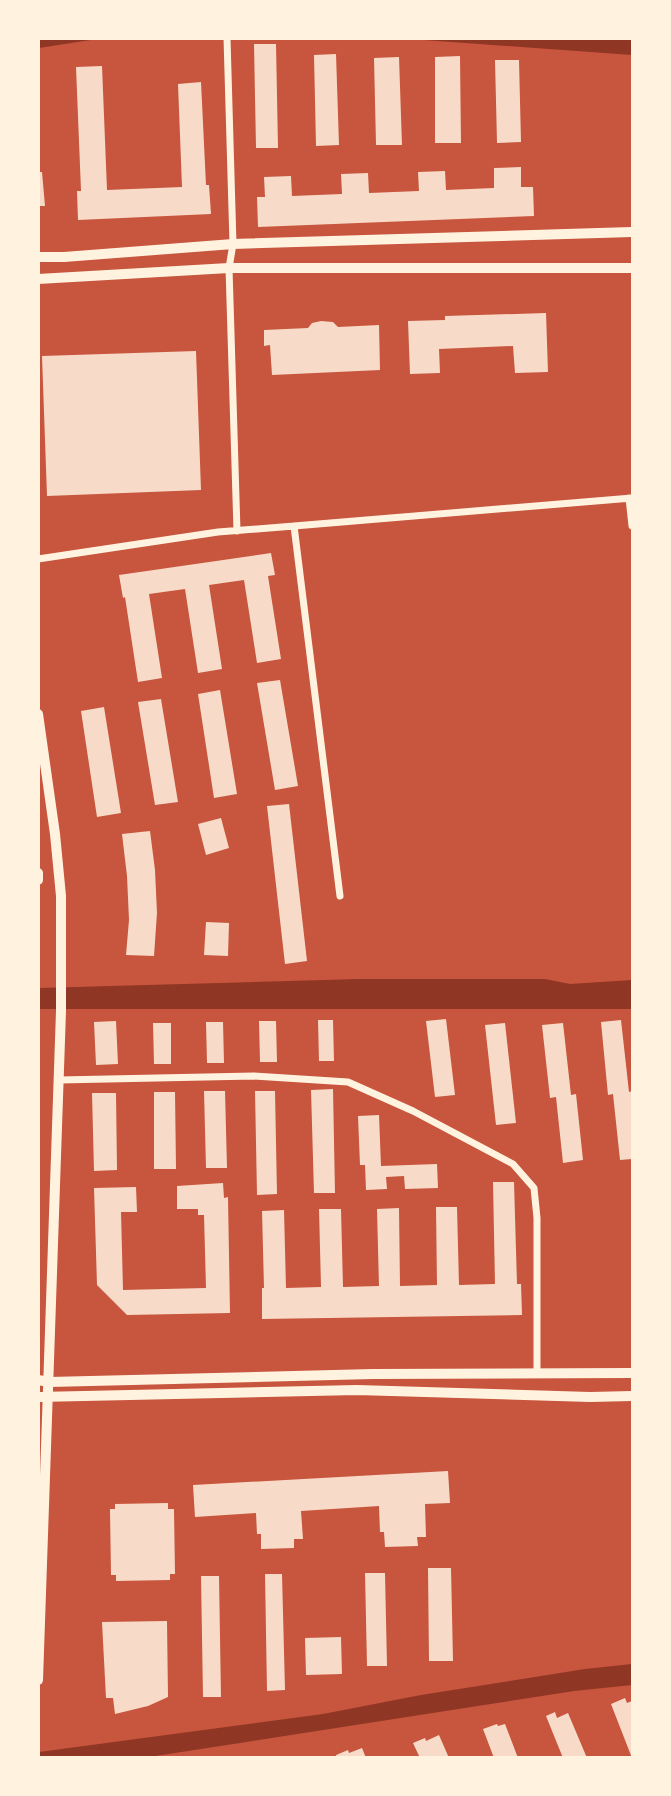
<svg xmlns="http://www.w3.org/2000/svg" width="671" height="1796" viewBox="0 0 671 1796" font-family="'Roboto Condensed',sans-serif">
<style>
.water{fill:#8f3625}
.building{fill:#f7dbc8}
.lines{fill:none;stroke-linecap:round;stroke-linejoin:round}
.minor{stroke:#fff3e0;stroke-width:7}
.secondary{stroke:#fff3e0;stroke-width:10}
.primary{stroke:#fff3e0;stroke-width:10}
</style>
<rect width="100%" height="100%" fill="#c8553d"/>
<path class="water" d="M39,38H97V39L39,48Z
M410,39H609L632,40V55Z
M358,979H545L570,984L632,980V1009H39V988Z
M632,1664V1685L574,1691L149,1757H39V1752L323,1714L421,1695L585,1669Z"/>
<path class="building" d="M254,44H276L278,148H256Z
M336,54L339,145L316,146L314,55Z
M460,56L461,143H435V57Z
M399,57L402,145H376L374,58Z
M495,60H519L521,142L497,143Z
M102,66L107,190L182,187L178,84L201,82L206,185H209L211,214L78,220L77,191H81L76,67Z
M521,167V187H533L534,216L258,227L257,197H265L264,177L291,176L292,196L342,194L341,174L368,173L369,193L419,191L418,172L445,171L446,190L494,188V168Z
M38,172H42L45,206H38Z
M546,313L548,372L515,373L513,346L439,349L440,373L410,374L408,321L445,320V316Z
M321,321L333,322L338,327L379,325L380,370L272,375L270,345L264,346V330L308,328L312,323Z
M196,351L201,490L47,496L42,356Z
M271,553L275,575L268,576L281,659L257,663L244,580L209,585L222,669L198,673L185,589L149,594L162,678L138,682L125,597L123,598L119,575Z
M280,680L298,786L275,790L257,683Z
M220,690L237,794L214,798L198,694Z
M161,699L178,802L155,805L138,702Z
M104,707L121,813L97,817L81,711Z
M289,804L307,961L285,964L267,806Z
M221,818L229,848L206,855L198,824Z
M150,831L155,870L157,913L154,956L126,955L129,920L127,876L122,834Z
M206,922L229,923L228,956L204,955Z
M446,1019L455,1095L435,1097L426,1021Z
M318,1020H333L334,1061H319Z
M621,1020L629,1092L632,1091V1159L620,1160L613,1094L608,1095L601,1022Z
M116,1021L118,1064L96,1065L94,1022Z
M259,1021H276L277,1062H260Z
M206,1022H223L224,1063H207Z
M153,1023H171V1064H154Z
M505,1023L516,1123L496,1125L485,1025Z
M563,1023L571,1095L576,1094L583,1160L563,1163L556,1097L550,1098L542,1025Z
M333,1089L335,1193H314L311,1090Z
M204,1091H225L227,1168H206Z
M255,1091H275L277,1194L257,1195Z
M154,1092H175L176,1169H154Z
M92,1093H116L117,1170L94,1171Z
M379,1115L381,1166L437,1164L438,1188L405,1189L404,1176L386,1177L387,1189L366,1190L365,1165H360L358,1116Z
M493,1182H514L517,1284H521L522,1315L262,1319V1288H264L262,1211L284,1210L286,1288L321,1287L319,1209H341L343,1287L379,1286L377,1209L399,1208L400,1286L437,1285L436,1207H457L459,1285L495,1284Z
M223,1183L224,1198L228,1197L230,1313L127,1315L97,1285L94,1188L136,1187L137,1212H121L123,1290L206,1288L204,1215H198V1209H177V1186Z
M448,1471L450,1503L425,1504L426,1537H417L418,1546L385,1547L384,1532H380L379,1506L301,1511L303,1539H294V1548L261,1549V1534H257L256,1513L195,1517L193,1485Z
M168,1503V1509H174L175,1574H170V1580L116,1581V1575H111L110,1509H115V1504Z
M428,1568H451L453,1661H429Z
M365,1573H385L387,1666H367Z
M265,1574H282L285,1690L267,1691Z
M201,1576H219L221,1697H203Z
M167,1621L168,1697L148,1706L115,1714L113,1698H106L102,1622Z
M341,1637L342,1674L306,1675L305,1638Z
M625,1698L627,1703L632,1701V1758L611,1704Z
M555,1712L557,1718L568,1713L587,1758H563L546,1716Z
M497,1724L498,1726L505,1724L518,1758H494L483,1729Z
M439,1735L449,1758H420L413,1743L425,1738L426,1741Z
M362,1748L366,1758H337L336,1755L348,1750L349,1753Z"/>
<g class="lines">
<path class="minor" d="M227,38L233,244L229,268L237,531
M629,498L632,526
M38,559L218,532L294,526
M340,896L294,526L632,498
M59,1080L254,1076L348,1082L413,1111L513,1164L534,1188L537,1218V1374"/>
<path class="secondary" d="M38,257H64L233,244L632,232
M38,279L229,268H632"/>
<path class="primary" d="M38,714L55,834L61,896V1011L38,1680
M38,873V880
M38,1380L49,1382L373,1374L632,1373
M38,1397L357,1390L590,1397L632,1396"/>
</g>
<rect width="671" height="1796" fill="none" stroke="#fff3e0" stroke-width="80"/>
</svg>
